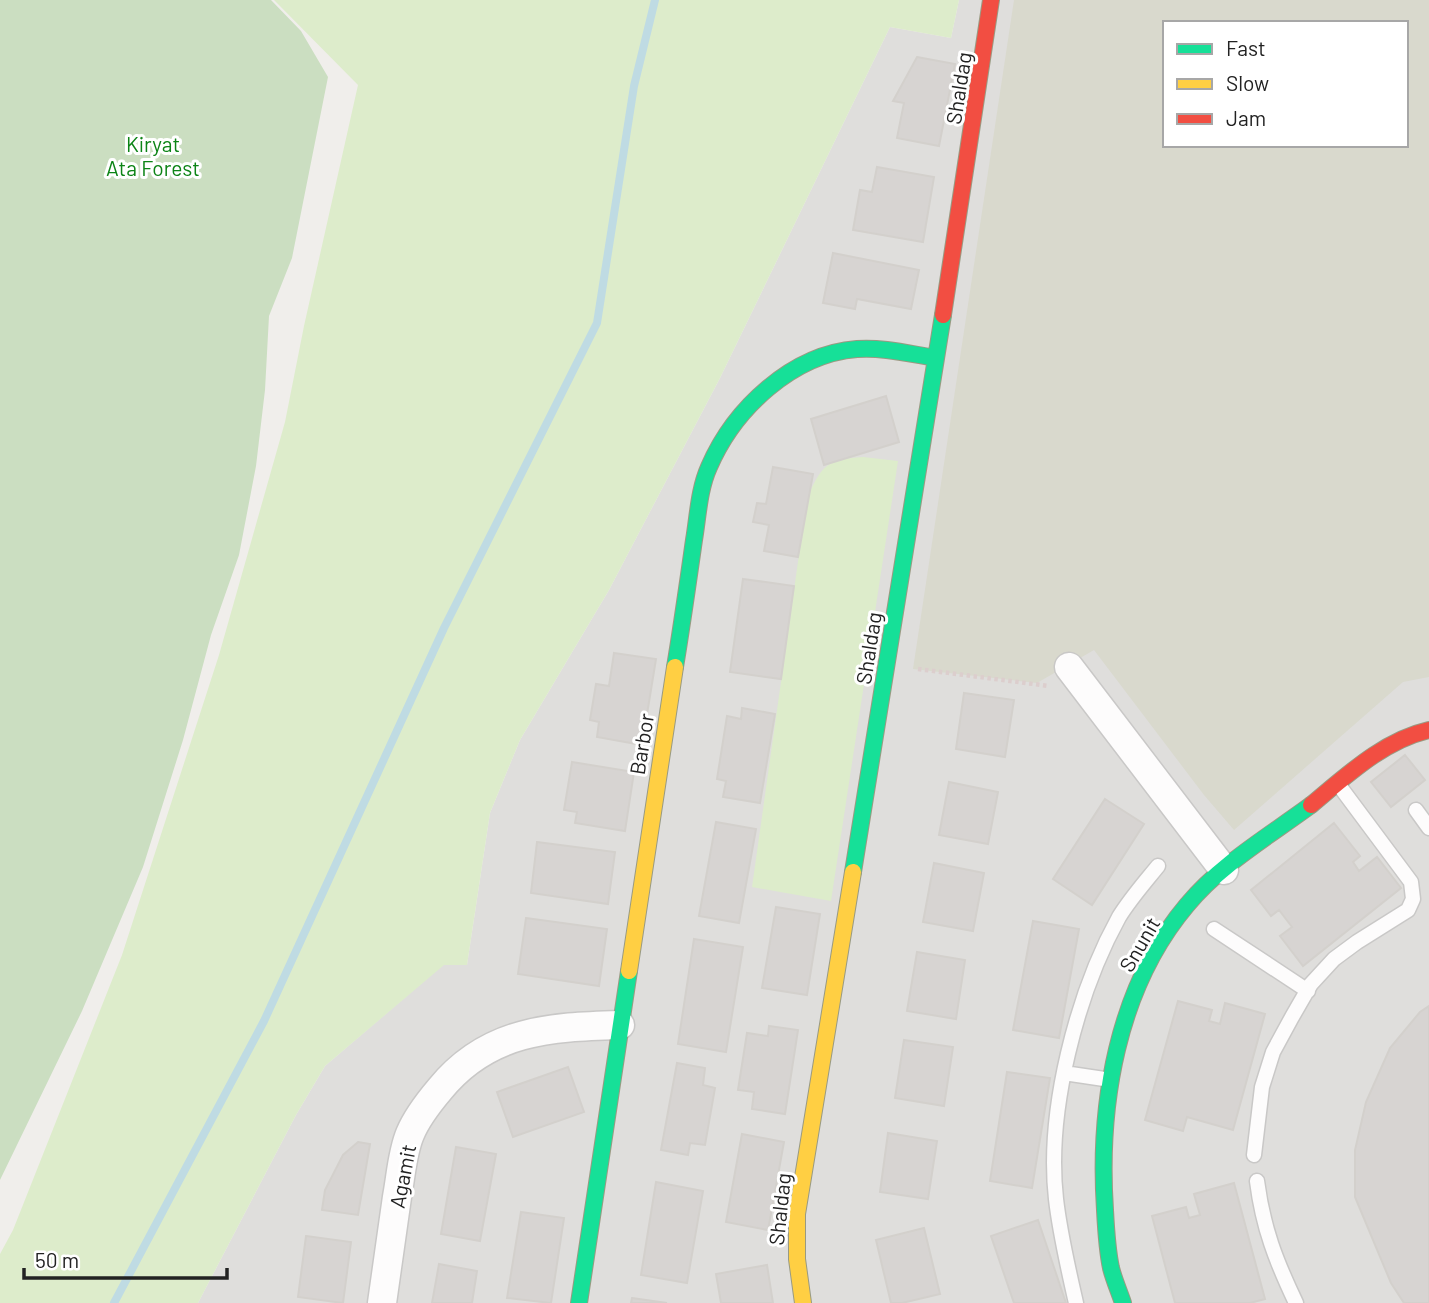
<svg xmlns="http://www.w3.org/2000/svg" width="1429" height="1303" viewBox="0 0 1429 1303" font-family="Barlow,sans-serif">
<style>
.residential{fill:#dfdedc;fill-rule:evenodd}
.construction{fill:#d9d9cd;fill-rule:evenodd}
.grass{fill:#ddeccb}
.forest{fill:#cbdec1}
.lines{fill:none;stroke-linecap:round;stroke-linejoin:round}
.stream{stroke:#bfdbe3;stroke-width:8}
.building{fill:#d7d4d2;stroke:#d3d0cc;stroke-width:2}
.lane-casing{stroke:#c9c8c7;stroke-width:17}
.street-casing{stroke:#c9c8c7;stroke-width:31}
.fast-casing{stroke:#999a82;stroke-width:18}
.slow-casing{stroke:#999a82;stroke-width:18}
.jam-casing{stroke:#999a82;stroke-width:18}
.path{stroke:#dccecd;stroke-width:4.5;stroke-dasharray:3.5 3.5;stroke-linecap:butt}
.lane{stroke:#fdfcfc;stroke-width:14}
.street{stroke:#fdfcfc;stroke-width:28}
.fast{stroke:#16e098;stroke-width:16}
.slow{stroke:#ffcf43;stroke-width:16}
.jam{stroke:#f24e42;stroke-width:16}
.labels{text-anchor:middle;dominant-baseline:central;stroke-width:6;stroke-linejoin:round;paint-order:stroke}
.street-label{font-size:21px;fill:#222;stroke:#fff}
.park-label{font-size:21px;fill:#0c8416;stroke:#fff}
</style>
<rect width="100%" height="100%" fill="#f0eeeb"/>
<path class="residential" d="M959,0H1429V1303H198L296,1115L325,1066L444,964L467,965L490,813L520,740L609,590L720,378L890,27L951,38ZM1165,23H1406V145H1165Z"/>
<path class="construction" d="M1014,0H1429V677L1403,682L1234,830L1204,795L1094,650L1037,683L913,669ZM1165,23H1406V145H1165Z"/>
<path class="grass" d="M274,0H959L951,38L890,27L720,378L609,590L520,740L490,813L467,965H444L325,1066L296,1115L198,1303H0V1254L13,1230L122,955L219,655L285,422L304,326L358,85Z
M863,457L898,461L831,901L752,887L807,498C822,465 827,459 863,457Z"/>
<path class="forest" d="M0,0H271L301,31L328,77L292,258L269,316L265,390L256,466L239,555L211,635L183,740L143,867L82,1011L0,1180Z"/>
<g class="lines">
<path class="stream" d="M114,1303L264,1021L444,628L597,323L634,86L655,0"/>
</g>
<path class="building" d="M917,57L955,64L939,146L897,138L904,103L893,101Z
M877,167L934,177L923,242L853,230L860,190L872,192Z
M833,253L919,270L911,309L857,299L855,309L823,303Z
M886,396L899,442L824,465L811,419Z
M773,467L813,474L798,557L764,551L769,525L753,522L757,503L766,504Z
M743,579L794,586L781,679L730,672Z
M614,653L656,659L642,745L597,737L599,722L590,720L596,684L609,686Z
M964,693L1014,700L1005,757L956,749Z
M742,708L775,714L760,803L723,797L726,781L717,779L727,716L741,719Z
M1405,755L1425,780L1391,807L1371,782Z
M572,762L634,772L625,831L575,823L577,812L564,810Z
M949,782L998,792L988,844L939,835Z
M1105,799L1144,824L1092,905L1053,879Z
M716,822L756,829L739,923L699,916Z
M1334,823L1360,856L1353,862L1359,871L1377,857L1401,888L1303,966L1280,936L1292,927L1279,910L1271,916L1251,890Z
M537,842L615,852L608,904L531,893Z
M934,863L984,873L973,931L923,922Z
M776,907L820,914L807,995L762,988Z
M526,918L607,929L599,986L518,974Z
M1033,921L1079,929L1059,1038L1013,1030Z
M694,939L743,947L726,1052L678,1044Z
M917,952L965,960L956,1019L907,1011Z
M1178,1001L1212,1010L1209,1021L1220,1024L1225,1003L1265,1014L1233,1130L1187,1117L1183,1131L1145,1120Z
M1429,1006V1303H1404L1391,1283L1355,1197V1150L1366,1102L1390,1048L1420,1012Z
M769,1026L798,1030L785,1114L752,1109L754,1092L738,1090L747,1033L768,1036Z
M904,1040L953,1047L944,1106L895,1098Z
M677,1063L705,1068L703,1085L715,1088L705,1145L690,1143L688,1155L661,1150Z
M568,1067L584,1112L513,1137L497,1092Z
M1007,1072L1050,1078L1032,1188L990,1181Z
M888,1133L937,1141L928,1199L880,1192Z
M742,1134L784,1142L768,1230L726,1222Z
M358,1142L370,1144L358,1215L322,1210L325,1190L343,1155Z
M456,1147L496,1154L480,1241L441,1234Z
M656,1182L703,1191L687,1283L641,1275Z
M1234,1183L1265,1299L1250,1303H1175L1152,1216L1186,1207L1189,1218L1200,1215L1194,1194Z
M521,1212L564,1218L551,1303L507,1298Z
M1038,1220L1066,1303H1014L991,1236Z
M924,1228L940,1294L902,1303H891L876,1240Z
M306,1236L351,1242L343,1303L298,1297Z
M439,1264L477,1271L472,1303H432Z
M767,1265L773,1303H721L716,1274Z
M632,1298L667,1303H631Z"/>
<g class="lines">
<defs>
<path id="lane" d="M1416,810L1429,828
M1214,929L1308,991
M1064,1073L1111,1080
M1254,1155L1262,1087L1273,1052L1292,1017L1311,984L1334,959L1357,942L1408,910L1413,899L1411,882L1338,784
M1257,1181C1263,1228 1276,1261 1296,1303
M1076,1303C1068,1268 1060,1234 1056,1199C1046,1111 1077,993 1119,917C1130,899 1145,882 1158,866"/>
<path id="street" d="M1069,667L1224,870
M382,1303C387,1268 392,1232 397,1197C401,1176 402,1153 410,1134C417,1117 429,1102 440,1089C488,1030 550,1027 620,1025"/>
<path id="fast" d="M675,667C682,625 688,582 694,540C698,516 699,489 709,467C734,409 792,354 857,349C883,347 910,354 936,358
M853,872L943,315
M579,1303L629,971
M1123,1303C1119,1291 1114,1280 1111,1268C1107,1249 1106,1229 1105,1210C1098,1104 1117,988 1187,905C1221,864 1269,836 1311,805"/>
<path id="slow" d="M629,971L675,667
M803,1303L797,1259V1214L853,872"/>
<path id="jam" d="M943,315L991,0
M1311,805C1346,776 1384,740 1429,730"/>
</defs>
<use href="#lane" class="lane-casing"/>
<use href="#street" class="street-casing"/>
<use href="#fast" class="fast-casing"/>
<use href="#slow" class="slow-casing"/>
<use href="#jam" class="jam-casing"/>
<path class="path" d="M918,669L1049,686"/>
<use href="#lane" class="lane"/>
<use href="#street" class="street"/>
<use href="#fast" class="fast"/>
<use href="#slow" class="slow"/>
<use href="#jam" class="jam"/>
</g>
<g class="labels">
<g class="street-label">
<text transform="translate(958 88) rotate(-81)">Shaldag</text>
<text transform="translate(868 648) rotate(-81)">Shaldag</text>
<text transform="translate(641 744) rotate(-81)">Barbor</text>
<text transform="translate(1139 944) rotate(-60)">Snunit</text>
<text transform="translate(402 1176) rotate(-79)">Agamit</text>
<text transform="translate(779 1209) rotate(-84)">Shaldag</text>
</g>
<g class="park-label">
<text x="153" y="143">Kiryat<tspan x="153" dy="24">Ata Forest</tspan></text>
</g>
</g>
<rect x="1163" y="21" width="245" height="126" fill="#ffffff" stroke="#a7a7a7" stroke-width="2"/>
<rect x="1177" y="44" width="35" height="10" fill="#16e098" stroke="#a7a7a7" stroke-width="2"/>
<text x="1226" y="56" font-size="21" fill="#222222">Fast</text>
<rect x="1177" y="79" width="35" height="10" fill="#ffcf43" stroke="#a7a7a7" stroke-width="2"/>
<text x="1226" y="91" font-size="21" fill="#222222">Slow</text>
<rect x="1177" y="114" width="35" height="10" fill="#f24e42" stroke="#a7a7a7" stroke-width="2"/>
<text x="1226" y="126" font-size="21" fill="#222222">Jam</text>
<path d="M24 1268v10h203v-10" fill="none" stroke="#222222" stroke-width="3.5"/>
<text x="35" y="1268" font-size="21" fill="#222222" stroke="#ffffff" stroke-width="5" paint-order="stroke">50 m</text>
</svg>
